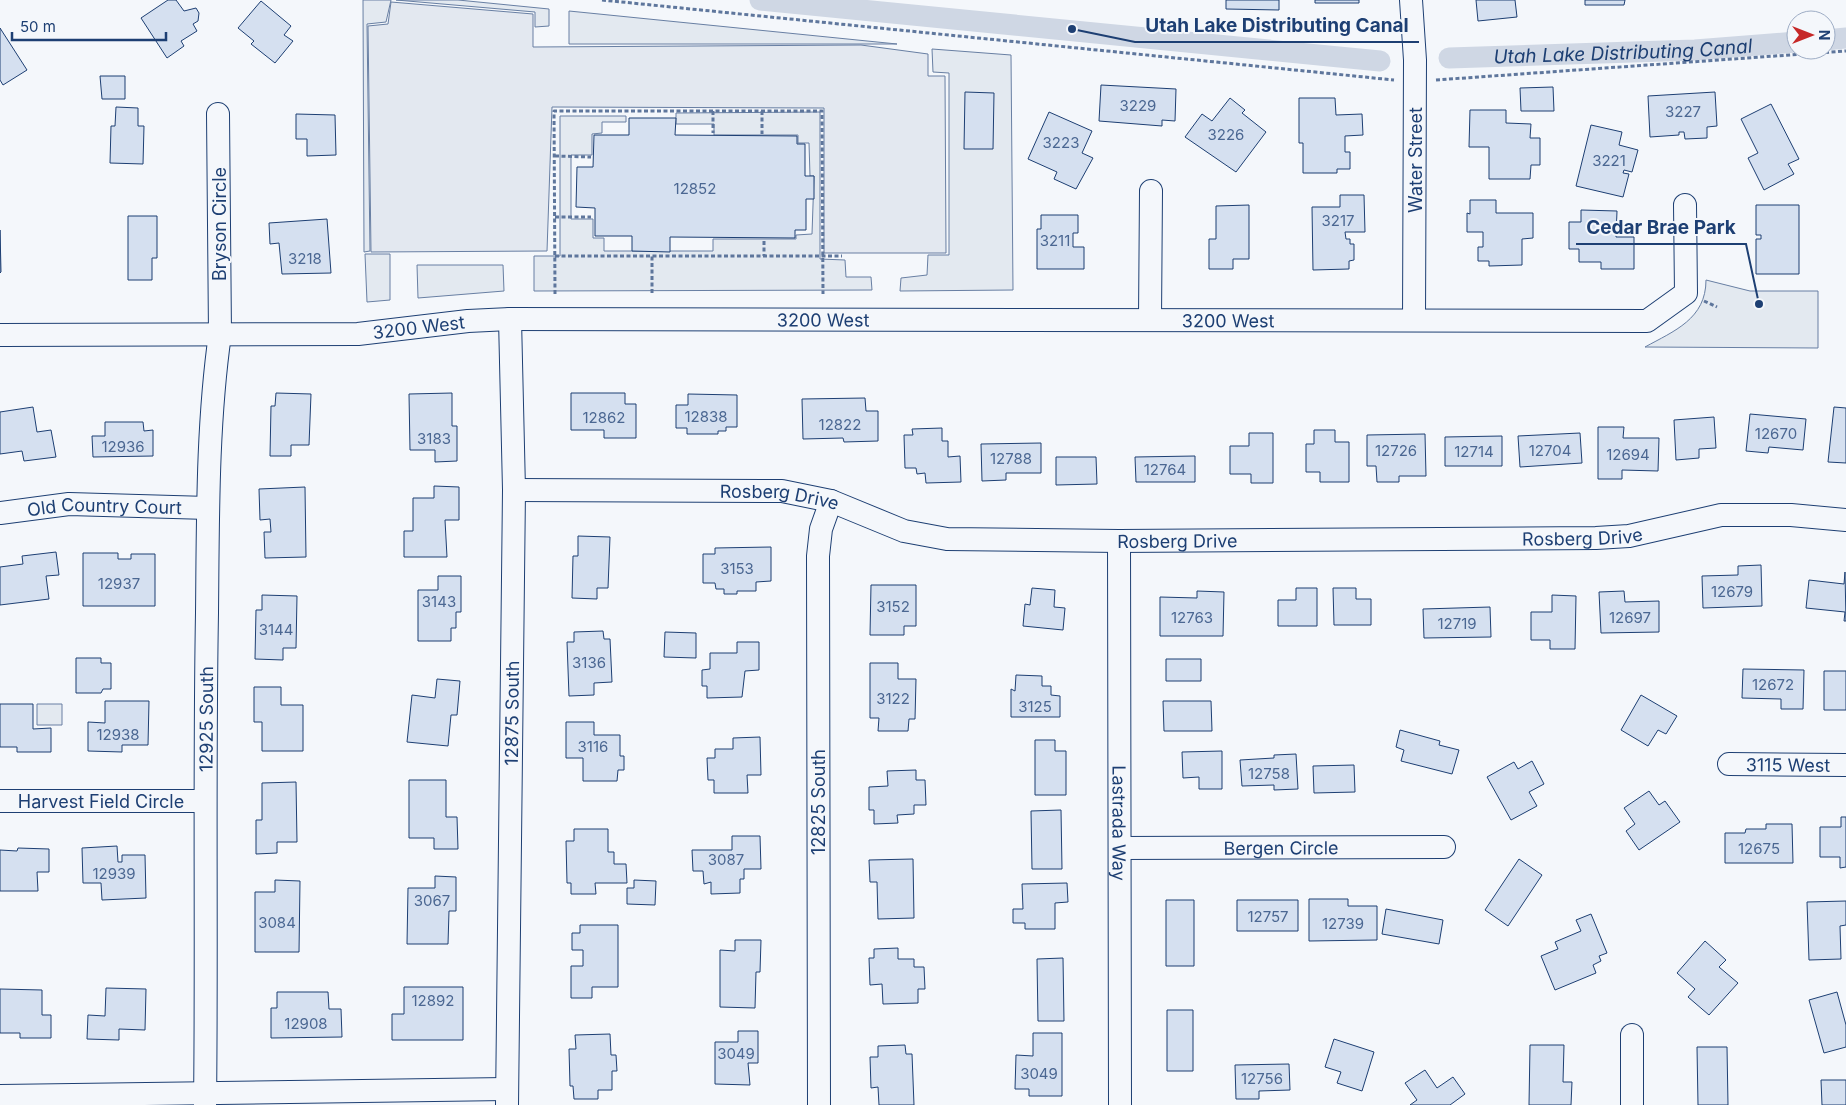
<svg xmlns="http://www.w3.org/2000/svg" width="1846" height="1105" viewBox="0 0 1846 1105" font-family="Inter,sans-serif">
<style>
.green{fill:#e3e9f0;stroke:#687fa3}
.parking{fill:#e3e8f0;stroke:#687fa3}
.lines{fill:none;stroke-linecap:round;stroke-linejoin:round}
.canal{stroke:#cfd7e4;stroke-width:21}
.building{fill:#d5e0f0;stroke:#1d3f73}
.minor-casing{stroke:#1d3f73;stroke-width:24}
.path{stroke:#5e769c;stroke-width:3;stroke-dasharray:4 2.5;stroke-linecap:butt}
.minor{stroke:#f4f7fb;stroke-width:22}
.labels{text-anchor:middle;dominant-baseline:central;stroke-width:4;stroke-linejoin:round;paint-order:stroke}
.number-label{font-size:15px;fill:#4b6792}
.street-label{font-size:18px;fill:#1d3f73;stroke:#f4f7fb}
.water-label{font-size:19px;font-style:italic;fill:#1d3f73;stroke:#f4f7fb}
.leader{fill:none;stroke:#1d3f73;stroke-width:2}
.callout-dot{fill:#1d3f73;stroke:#f4f7fb;stroke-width:2}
.callout-label{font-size:19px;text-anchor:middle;font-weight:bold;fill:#1d3f73;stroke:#f4f7fb;stroke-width:4;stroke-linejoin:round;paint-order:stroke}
</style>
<rect width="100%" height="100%" fill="#f4f7fb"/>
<path class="green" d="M363,0H391L386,22L367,24L370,251L364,252Z
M396,0H458L549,9V26L535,27V12Z
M569,11L897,44H569Z
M932,49L1011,55L1013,290L900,291L901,278L927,275L928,255H949V73L933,72Z
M820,112V259L845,260L846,277H871L872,290L534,291V256H560V116H626V122H602V133L592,134V155H571V219H593V238H604V251H713V239H796V235L812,234L814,176H810L809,143H798V135H714V124H676V113Z
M365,254H390V300L367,302Z
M417,265H503L504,291L418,298Z
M1706,280L1750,291H1818V348L1645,347C1674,331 1706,319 1706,280Z
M37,704H62V725H37Z"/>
<path class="parking" d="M391,2L533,14V47L861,45L928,54V76H945L946,253H824V108L552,107L547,251L371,252L368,26L388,24Z"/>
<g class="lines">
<g class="canal">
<path d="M760,0L1380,61"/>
<path d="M1826,40L1846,38"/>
<path id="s1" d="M1449,58L1695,50L1796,42"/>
</g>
</g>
<path class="building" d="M168,0H176L184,11L196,8L199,13L198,21L193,24L197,31L181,41L184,46L167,58L141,18Z
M1226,0H1279V10L1226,9Z
M1315,0H1359V3H1315Z
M1476,0H1515L1517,17L1478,21Z
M1585,0H1625L1624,5H1585Z
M261,1L291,26L284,35L293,41L275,63L251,44L254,41L238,28Z
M0,28L27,70L3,85L0,80Z
M100,76H125V99H102Z
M1101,85L1176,89L1175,121L1162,120V126L1099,121Z
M1553,87L1554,111H1521L1520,88Z
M965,92L994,93L993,149H964Z
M1715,92L1717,126L1707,127V138L1685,139L1684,132H1679V135L1650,137L1648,96Z
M1230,98L1245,110L1242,113L1266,132L1236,172L1185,137L1202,114L1212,121Z
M1299,98H1335L1336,115L1362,114L1363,135L1345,136V152H1350V169H1337V173H1303V143H1299Z
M1771,104L1799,159L1788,164L1794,174L1764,190L1748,158L1758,153L1741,119Z
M116,107L138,108V126H144L143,164L110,163L111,126H115Z
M1470,110H1506V123L1531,124L1530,138H1540V165H1531L1530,179H1489V147H1469Z
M1049,112L1092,131L1082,153L1093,158L1076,189L1054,179L1057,172L1028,159Z
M296,114L335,115L336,155L307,156V139H296Z
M629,118H676L675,135L797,136V144H805V176H814V199H806V230H795V238L670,237V252L632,251V236H595V208L576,207L577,167H593L594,135H629Z
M1591,125L1622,132L1619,145L1638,150L1632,172L1624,170L1623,173L1629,174L1623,197L1576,186Z
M1340,195H1364L1365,232H1345L1346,239H1350V244H1354V260L1349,261V269L1313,270L1312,207H1340Z
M1470,200H1496V213H1533V238L1522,239V265L1489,266V261H1478V247H1483V232H1467V213L1470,214Z
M1249,205V259H1233V269H1209V239H1216V206Z
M1756,205H1799V274H1756V239H1761V235H1756Z
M1581,210L1617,211L1616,237H1634V269H1601V262H1579V249H1569V222H1581Z
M1041,215H1078V233H1073V247H1084V269H1037V229H1041Z
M128,216H157V258H152V280H128Z
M327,219L331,273L282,274L279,243L270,244L269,223Z
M0,230L1,272L0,273Z
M276,393L311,394L309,445H291V456H270L271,406H275Z
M452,393V426H457V461L435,462V450H410L409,394Z
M571,393H625V404H636V438H604V430H571Z
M688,394L737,395V427H726V431H718V434H687V428H676V405H688Z
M865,398L866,411H878V441L844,442L843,438L803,439L802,399Z
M33,407L37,432L51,430L56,457L24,461L22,451L0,454V412Z
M1834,407L1846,408V463L1828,462Z
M1750,414L1806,419L1803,450L1769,447L1768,453L1746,451Z
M1714,417L1716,448L1699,449V458L1676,460L1674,420Z
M105,422H143L144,431L153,430V456L93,457L92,436H105Z
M1598,427H1624L1623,438H1659L1658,471L1622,470V479H1598Z
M942,428V441H948V457L960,456L961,482L926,483L925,473L917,474L916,468H905L904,435H913L912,429Z
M1314,430H1335V442H1349V482H1320V472H1306V444H1314Z
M1249,433H1273V483H1251V474H1230V446H1249Z
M1580,433L1582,463L1520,467L1518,436Z
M1425,434L1426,476H1399V482H1377L1376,466H1367V435Z
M1502,436V466H1445V437Z
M1041,443V473H1006V480L982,481L981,444Z
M1195,456V482H1136L1135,457Z
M1056,457H1096L1097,484L1056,485Z
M434,486L459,487V520H445L447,557H404V531H413V498H434Z
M305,487L306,557L265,558L264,532H271L270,519L260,520L259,489Z
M578,536L610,537L608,588H597V599L572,598L573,556H578Z
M771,547V581L756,582V591H737V594H724V589H716L715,583H703V554H715V548Z
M56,552L59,575L46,576L49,599L0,605V567L23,564L22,556Z
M83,553H118V559H131V554H155V606H83Z
M1761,565L1762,606L1703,608L1702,576L1738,575V566Z
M1845,572L1846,621H1844L1845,612L1806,608L1809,580L1844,584Z
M438,576H461V612H456V628H451V641H418V590H438Z
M871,585H916V626H904V635H870Z
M1032,588L1055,590L1054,607L1065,608L1063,630L1023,626L1025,604L1030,605Z
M1296,588H1317V626H1278V600H1296Z
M1333,588H1356V599H1371V625H1334Z
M1197,591L1224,592L1223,636H1160V597L1197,598Z
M1624,591L1625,602L1659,601V632L1601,633L1599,592Z
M262,595L297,596L296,648H283V660L255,659L256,610H262Z
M1552,595L1576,596L1575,649H1550V640H1531V612H1552Z
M1490,607L1491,637L1424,638L1423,609Z
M603,631L604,639H610L612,682L594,683V695L569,696L567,642H574V632Z
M665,632L696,633V658L664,657Z
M737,642H759V670L745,671L742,697L707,698V686H702V670L710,669V653H737Z
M76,658H101V663H111V689H103L101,693H76Z
M1166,659H1201V681H1166Z
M870,663H898V679H916L915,719H909L908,731H878L879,718H870Z
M1743,669L1804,670L1803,709H1781V699L1742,698Z
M1824,671H1846V710H1824Z
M1016,675L1042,676V686H1051V695L1060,696V717H1011V689L1015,691Z
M437,679L460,681L457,715H451L448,746L407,742L412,695L435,698Z
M254,687H281V705H303V751H262V722H254Z
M1641,695L1677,716L1666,734L1658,730L1648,746L1621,730Z
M105,701H149L148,745H122V752L88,751V722L105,723Z
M1163,701H1211L1212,731H1164Z
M0,704H33V729L51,728V752H17V747H0Z
M566,722H594V735H620V756H624V770H618L617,781H583V758H566Z
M1400,730L1440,741L1439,745L1459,750L1452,774L1401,761L1404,750L1396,747Z
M760,737L761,775H747L748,793H714V780H708L707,758H715V749H733V738Z
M1035,740H1055V751H1066V795H1035Z
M1222,751V789H1199V777L1183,778L1182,752Z
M1296,754L1298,789L1274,790V785L1242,786L1240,760L1274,758V755Z
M1532,761L1544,784L1529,792L1537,806L1511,820L1487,777L1514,762L1518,769Z
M1354,765L1355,792L1314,793L1313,766Z
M916,770V780H925L926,805H914V814L897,815L898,823L874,824V810H869V787L888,786L887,771Z
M409,780H446V817H457L458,849H434V838H409Z
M296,782L297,842H277V853L256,854V820H262V783Z
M1649,791L1659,805L1665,801L1680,822L1639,850L1626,831L1635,824L1624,808Z
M1061,810L1062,869H1032L1031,811Z
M1841,817H1846V867L1840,868V857H1820V827H1841Z
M1766,824H1792L1793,863H1725V833H1745L1746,829H1766Z
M574,829H608V852H614V864H626L627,883H595L596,894H571V883H567L566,841H574Z
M732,836H760L761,869H744V879H740V893L711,894V882L704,884L703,871H693L692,850H732Z
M117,846L118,862H122V855H145L146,898L102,900L101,883H83L82,848Z
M18,848L49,849V872H37L38,891H0V850L17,851Z
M913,859L914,918L878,919L877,882H870L869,860Z
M1519,859L1542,875L1508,926L1485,910Z
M435,876L456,877V911H449L448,944H407L408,888H435Z
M275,880L300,881L299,952H255V892H275Z
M634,880L656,881L655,905L627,904V888H634Z
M1067,883L1068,902L1055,903V929H1025V923H1013V909H1023L1022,884Z
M1309,899H1348V906H1377V940L1309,941Z
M1166,900H1194V966H1166Z
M1237,900H1298V931H1237Z
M1846,901V925L1840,926L1841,959L1809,960L1807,902Z
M1386,909L1443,920L1439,944L1382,934Z
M1591,914L1607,953L1599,956L1601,961L1593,965L1596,973L1555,990L1541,956L1558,949L1555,942L1581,931L1576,920Z
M580,925H618V987H592V998H571V966H583V950H572V933H580Z
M735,940H761L760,972H756L755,1008L720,1007V950L735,951Z
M1705,941L1726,960L1719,967L1738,983L1709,1015L1688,997L1695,989L1677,973Z
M898,948V959H914V967H924L925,989H918V1003L883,1004L882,984L870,985L869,958H874V949Z
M1063,958L1064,1021H1038L1037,959Z
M404,987H463V1040H392V1014H404Z
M106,988L146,989L145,1030L119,1029V1040L87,1039L88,1015L105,1016Z
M0,989L42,990V1015H51V1038H20V1033H0Z
M277,992H328L329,1009H341L342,1037L271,1038V1008H277Z
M1837,992L1846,1025V1047L1824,1053L1809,1000Z
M1167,1010H1193V1071H1167Z
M738,1031H758V1063H748L750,1085L715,1084V1042H738Z
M1033,1033H1062V1096H1029V1089H1015L1016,1055L1033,1056Z
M610,1034L611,1055H616L617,1071H612V1090H598V1099H574L573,1086H570L569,1049H576L575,1035Z
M1334,1039L1374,1052L1362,1091L1337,1083L1341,1072L1325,1067Z
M905,1045L906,1054H912L914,1105H879L878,1087L871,1088L870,1057H878V1046Z
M1530,1045H1564L1563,1082H1572L1571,1105H1529Z
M1697,1047H1727L1728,1105H1698Z
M1289,1064L1290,1090L1259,1091V1099H1236L1235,1065Z
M1425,1070L1437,1088L1453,1077L1465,1094L1450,1105H1410L1417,1100L1405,1083Z
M1821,1080H1846V1105H1822Z"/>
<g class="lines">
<defs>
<g id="minor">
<path d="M1411,0L1415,60L1414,320"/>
<path d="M1150,319L1151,191"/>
<path id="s2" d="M0,335L358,334L468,321L510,319L1647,321L1686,293L1685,205"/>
<path id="s3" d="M514,490L782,491L831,501L904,531L947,539L1119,541L1596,538L1629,536L1721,515H1791L1846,520"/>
<path id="s4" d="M0,513L69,504L208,508"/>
<path id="s5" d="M1119,541L1120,1105"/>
<path id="s6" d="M1729,764L1846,765"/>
<path id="s7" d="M0,801H204"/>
<path id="s8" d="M1120,848L1444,847"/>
<path d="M0,1096L506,1089"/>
<path id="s9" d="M205,1105C207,941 204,777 207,613C208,520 207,426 220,334L218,114"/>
<path id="s10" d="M507,1105L514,490L510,319"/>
<path d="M819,1105L818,556L821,529L831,501"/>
<path d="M1632,1105V1035"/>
</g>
</defs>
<use href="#minor" class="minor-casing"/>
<path class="path" d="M602,0L1394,80
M1436,80L1846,51
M713,111V133
M762,111V134
M555,156L591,157
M555,217H591
M764,241V256
M555,256H842
M652,293V256
M555,294L554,111H822L823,294
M1704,301L1717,307"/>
<use href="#minor" class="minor"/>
</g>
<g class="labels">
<g class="number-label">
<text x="1138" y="105">3229</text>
<text x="1683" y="111">3227</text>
<text x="1226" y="134">3226</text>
<text x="1061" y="142">3223</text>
<text x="1609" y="160">3221</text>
<text x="695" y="188">12852</text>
<text x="1338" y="220">3217</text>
<text x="1055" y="240">3211</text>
<text x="305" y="258">3218</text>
<text x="706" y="416">12838</text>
<text x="604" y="417">12862</text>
<text x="840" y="424">12822</text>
<text x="1776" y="433">12670</text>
<text x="434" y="438">3183</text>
<text x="123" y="446">12936</text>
<text x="1396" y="450">12726</text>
<text x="1550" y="450">12704</text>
<text x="1474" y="451">12714</text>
<text x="1628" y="454">12694</text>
<text x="1011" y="458">12788</text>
<text x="1165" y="469">12764</text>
<text x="737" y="568">3153</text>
<text x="119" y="583">12937</text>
<text x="1732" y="591">12679</text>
<text x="439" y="601">3143</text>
<text x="893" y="606">3152</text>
<text x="1192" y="617">12763</text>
<text x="1630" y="617">12697</text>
<text x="1457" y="623">12719</text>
<text x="276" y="629">3144</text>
<text x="589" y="662">3136</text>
<text x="1773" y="684">12672</text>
<text x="893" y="698">3122</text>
<text x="1035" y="706">3125</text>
<text x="118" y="734">12938</text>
<text x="593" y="746">3116</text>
<text x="1269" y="773">12758</text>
<text x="1759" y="848">12675</text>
<text x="726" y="859">3087</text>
<text x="114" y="873">12939</text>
<text x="432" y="900">3067</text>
<text x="1268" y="916">12757</text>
<text x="277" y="922">3084</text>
<text x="1343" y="923">12739</text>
<text x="433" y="1000">12892</text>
<text x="306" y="1023">12908</text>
<text x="736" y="1053">3049</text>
<text x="1039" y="1073">3049</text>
<text x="1262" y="1078">12756</text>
</g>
<g class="street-label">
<text transform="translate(1415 160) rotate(-90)">Water Street</text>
<text transform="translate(219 224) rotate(-90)">Bryson Circle</text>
<text stroke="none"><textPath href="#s2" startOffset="1229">3200 West</textPath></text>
<text stroke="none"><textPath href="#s2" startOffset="824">3200 West</textPath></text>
<text stroke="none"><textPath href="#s2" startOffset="419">3200 West</textPath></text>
<text stroke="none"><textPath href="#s3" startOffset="266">Rosberg Drive</textPath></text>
<text stroke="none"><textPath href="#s4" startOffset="105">Old Country Court</textPath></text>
<text stroke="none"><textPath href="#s3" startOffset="1076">Rosberg Drive</textPath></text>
<text stroke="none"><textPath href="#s3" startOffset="671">Rosberg Drive</textPath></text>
<text stroke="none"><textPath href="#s10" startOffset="392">12875 South</textPath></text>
<text stroke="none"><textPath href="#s9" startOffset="386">12925 South</textPath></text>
<text stroke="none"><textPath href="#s6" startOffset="59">3115 West</textPath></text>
<text stroke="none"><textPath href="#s7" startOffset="101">Harvest Field Circle</textPath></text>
<text transform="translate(818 802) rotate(-90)">12825 South</text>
<text stroke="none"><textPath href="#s5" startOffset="282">Lastrada Way</textPath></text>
<text stroke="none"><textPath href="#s8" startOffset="161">Bergen Circle</textPath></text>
</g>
<g class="water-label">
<text stroke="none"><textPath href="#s1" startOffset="174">Utah Lake Distributing Canal</textPath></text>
</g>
</g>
<path class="leader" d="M1072 29L1135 42H1419M1759 304L1746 244H1576"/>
<g class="callout-dot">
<circle cx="1072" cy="29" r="5"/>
<circle cx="1759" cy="304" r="5"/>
</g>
<g class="callout-label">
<text x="1277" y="32">Utah Lake Distributing Canal</text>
<text x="1661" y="234">Cedar Brae Park</text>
</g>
<g transform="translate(1811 35) rotate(90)"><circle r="24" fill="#f4f7fb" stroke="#9eadc5"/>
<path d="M0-4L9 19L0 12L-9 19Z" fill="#c62828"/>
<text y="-8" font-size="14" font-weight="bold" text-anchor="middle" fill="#1d3f73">N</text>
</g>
<path d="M12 32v8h154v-8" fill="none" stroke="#1d3f73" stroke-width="2.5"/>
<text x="20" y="32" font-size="15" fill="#1d3f73" stroke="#f4f7fb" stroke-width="4" paint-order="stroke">50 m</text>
</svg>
